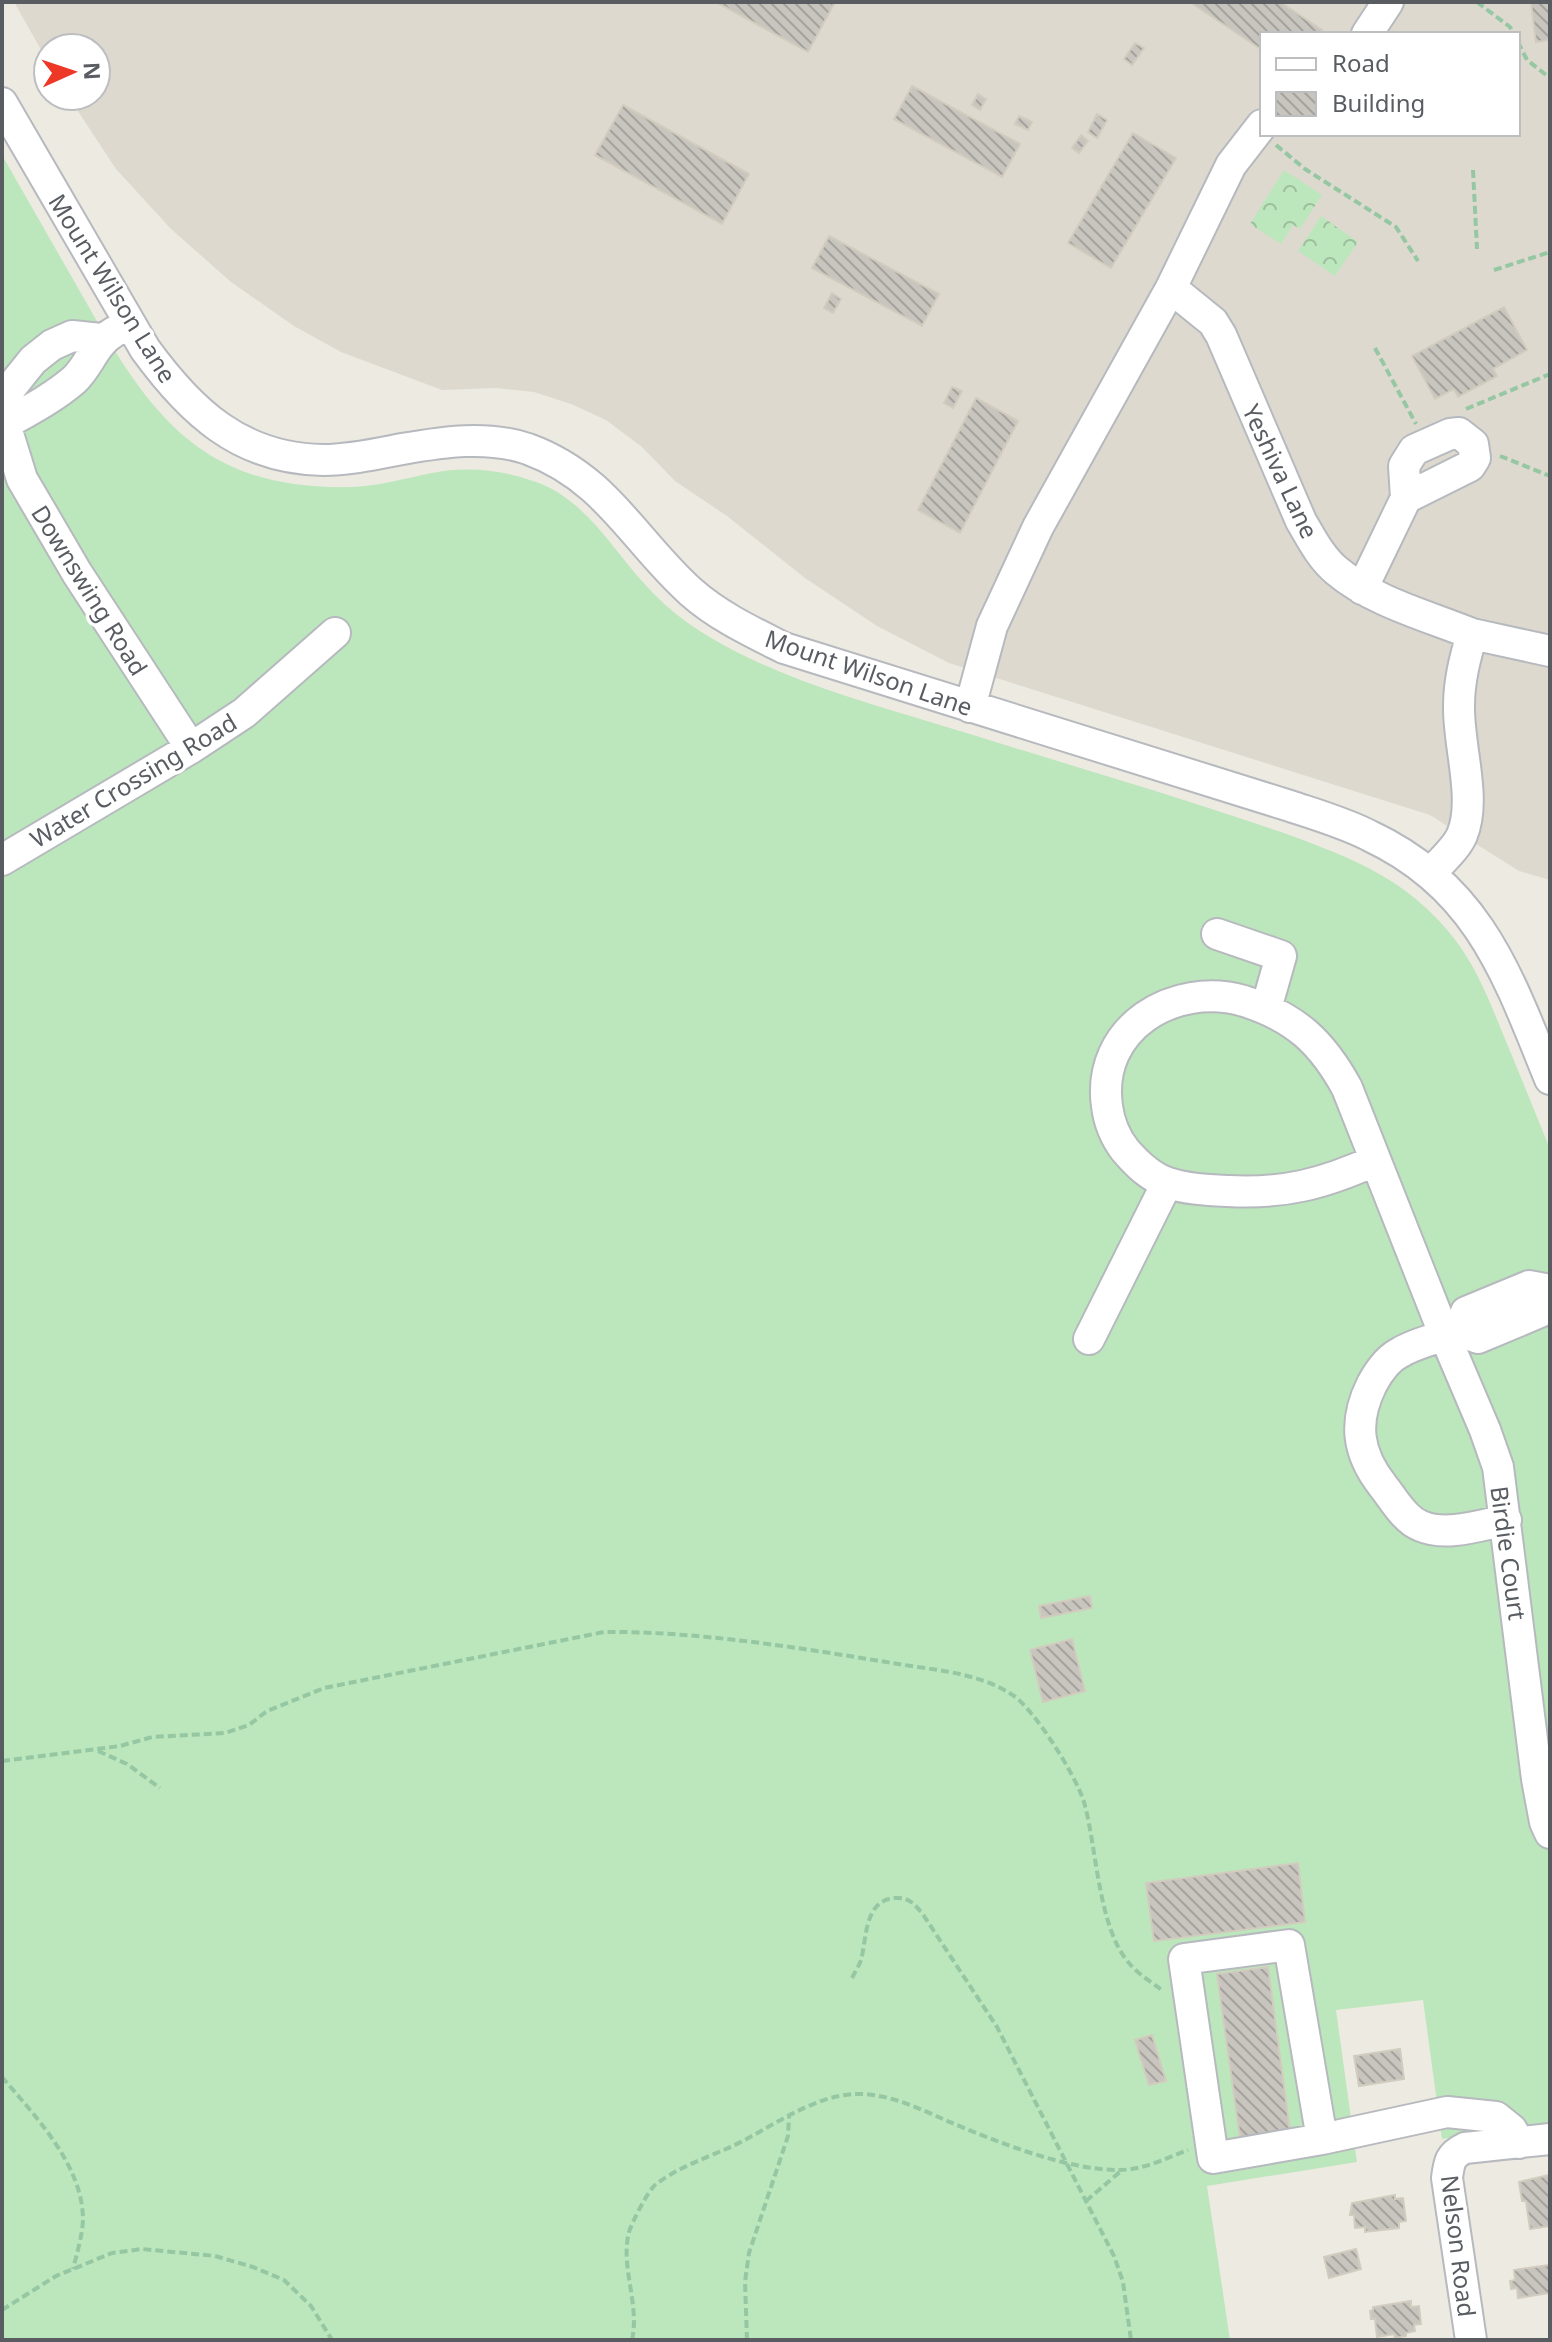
<svg xmlns="http://www.w3.org/2000/svg" width="1552" height="2342" viewBox="0 0 1552 2342" font-family="'Noto Sans',sans-serif">
<style>
.education{fill:#ddd9cf;fill-rule:evenodd}
.grass{fill:#bce6bc}
.park{fill:url(#park-crowns)}
.building{fill:url(#building-back-hatch);stroke:#d2ccbf;stroke-width:2}
.lines{fill:none;stroke-linecap:round;stroke-linejoin:round}
.minor-casing{stroke:#b6b9be;stroke-width:34}
.path{stroke:#95c7a3;stroke-width:4;stroke-dasharray:8 4;stroke-linecap:butt}
.minor{stroke:#fff;stroke-width:30}
.labels{text-anchor:middle;dominant-baseline:central;stroke-width:7;stroke-linejoin:round;paint-order:stroke}
.street-label{font-size:24px;fill:#595d62;stroke:#fff}
</style>
<defs>
<pattern id="park-crowns" width="20" height="18" patternUnits="userSpaceOnUse" patternTransform="scale(2)"><rect width="20" height="18" fill="#bce6bc"/><path d="M2 6a3 3 0 1 1 6 0M12 15a3 3 0 1 1 6 0" fill="none" stroke="#9cbe9c"/></pattern>
<pattern id="building-back-hatch" width="6" height="6" patternUnits="userSpaceOnUse" patternTransform="scale(2)"><rect width="6" height="6" fill="#c8c4be"/><path d="M-1 5l2 2M0 0l6 6M5-1l2 2" fill="none" stroke="#a5a29e"/></pattern>
</defs>
<rect width="100%" height="100%" fill="#edeae1"/>
<path class="education" d="M14,2H1550V880L1519,871L1430,815L949,663L877,626L805,578L727,516L675,481L642,447L606,420L571,404L534,392L495,388L442,390L341,352L294,326L231,282L171,229L116,169L68,96H96V48H48V62ZM1262,34H1518V134H1262Z"/>
<path class="grass" d="M2,155C30,204 58,253 86,302C153,420 205,491 353,487C380,486 406,478 432,473C467,466 505,470 539,483C590,503 616,556 653,593C681,622 715,642 751,659C808,686 870,704 930,722C1003,744 1076,767 1149,789C1193,803 1238,817 1281,832C1352,858 1409,879 1456,941C1478,970 1491,1005 1505,1039C1520,1075 1535,1112 1550,1149V2123L1442,2139L1423,2000L1336,2010L1357,2162L1207,2186L1230,2340H2Z"/>
<path class="park" d="M1284,170L1322,195L1300,229L1293,225L1281,244L1250,224Z
M1321,216L1358,242L1335,276L1298,251Z"/>
<path class="building" d="M716,2H835L808,52Z
M1190,2H1280L1322,30L1319,34H1262V50Z
M1550,2V40L1536,42L1531,3Z
M1135,43L1144,48L1132,65L1124,59Z
M912,86L1020,144L1002,177L894,119Z
M978,94L986,99L980,110L972,105Z
M623,105L749,174L722,224L595,155Z
M1097,114L1107,120L1097,138L1088,132Z
M1019,116L1032,122L1028,130L1015,124Z
M1133,133L1176,158L1111,268L1068,243Z
M1081,135L1088,141L1079,153L1072,148Z
M829,236L939,294L922,326L812,268Z
M832,293L841,299L833,313L824,308Z
M1504,307L1527,350L1493,369L1497,376L1458,397L1454,389L1435,399L1412,356Z
M952,387L962,391L953,408L944,403Z
M976,398L1018,421L960,533L918,510Z
M1090,1596L1092,1608L1041,1618L1039,1606Z
M1072,1639L1085,1691L1043,1702L1030,1650Z
M1298,1863L1305,1922L1154,1941L1146,1883Z
M1268,1967L1290,2131L1240,2138L1217,1974Z
M1152,2035L1166,2081L1149,2085L1135,2040Z
M1400,2049L1404,2079L1359,2086L1354,2056Z
M1549,2175L1550,2226L1530,2229L1526,2201H1522L1519,2182Z
M1395,2195V2199L1403,2198L1406,2221L1399,2222V2228L1365,2232V2227L1355,2228L1354,2215H1350L1352,2203Z
M1356,2249L1361,2269L1329,2278L1324,2257Z
M1550,2265V2293L1518,2298L1517,2288L1511,2289L1510,2281L1515,2280L1514,2270Z
M1411,2301V2307L1419,2306L1421,2324L1414,2325L1415,2331L1406,2333V2336L1395,2338L1394,2334L1377,2337L1375,2319H1371L1370,2311L1373,2310V2307Z"/>
<g class="lines">
<defs>
<path id="minor" d="M1367,34L1388,2
M2,103L145,349C190,411 240,459 323,460C349,460 376,454 402,449C443,442 487,435 528,449C607,478 633,540 691,592C718,616 752,632 784,648L1290,806C1317,815 1345,823 1370,836C1479,887 1508,976 1550,1079
M1171,288L1213,322L1221,335L1301,521C1311,538 1321,558 1337,571C1374,602 1428,616 1472,634C1465,658 1459,681 1459,706C1458,745 1477,799 1462,835C1456,849 1440,862 1431,873
M101,339L72,336L52,345L33,360L9,390L5,424L22,479L77,573L191,748
M5,424C28,411 53,398 74,380C90,365 94,344 114,332
M1362,589L1406,498L1470,466L1475,458L1473,444L1459,433L1450,434L1414,450L1404,466L1406,498
M1472,634L1550,651
M970,707L992,626L1038,527L1171,288L1231,165L1262,125
M2,860L191,748L244,713L335,633
M1217,934L1281,956L1266,1009
M1374,1161C1323,1184 1284,1194 1228,1191C1208,1190 1186,1189 1168,1183C1150,1177 1137,1164 1125,1150C1115,1137 1109,1122 1107,1106C1096,1028 1174,981 1244,1001C1295,1017 1322,1042 1347,1088L1445,1336L1485,1430L1498,1467L1537,1779L1545,1822L1550,1833
M1459,1331L1466,1312L1529,1286L1550,1290
M1089,1339L1167,1183
M1506,1520C1481,1525 1446,1537 1421,1526C1405,1520 1394,1500 1383,1486C1357,1453 1353,1422 1372,1384C1379,1371 1388,1358 1401,1352C1418,1342 1440,1338 1459,1331L1478,1338L1540,1312L1549,1291
M1322,2139L1289,1945L1184,1959L1213,2158L1322,2139L1447,2112L1496,2117L1512,2130L1519,2143
M1471,2340L1447,2178C1449,2162 1450,2155 1465,2148L1550,2139"/>
</defs>
<use href="#minor" class="minor-casing"/>
<path class="path" d="M1477,2L1510,27L1514,34
M1518,42L1527,60L1550,78
M1276,145L1305,169L1396,227L1418,261
M1473,170L1477,249
M1494,270L1550,252
M1375,348L1416,424
M1466,409L1550,374
M1500,456L1550,476
M98,1751L127,1764L160,1788
M2,1761L120,1746L152,1737L225,1733L249,1725L267,1711L324,1688L604,1632C696,1631 801,1648 892,1663C932,1670 980,1672 1014,1696C1036,1712 1076,1776 1084,1802C1097,1848 1098,1928 1129,1963C1138,1974 1151,1982 1162,1990
M852,1978C855,1972 859,1966 861,1960C867,1938 864,1900 895,1898C909,1897 914,1904 922,1913L997,2027L1114,2256L1123,2282L1131,2340
M2,2077C35,2116 83,2165 83,2220C82,2237 77,2253 73,2269
M1086,2201L1121,2171
M2,2310L56,2276L112,2253L142,2249L215,2256L253,2267L284,2280L311,2306L332,2340
M632,2340C640,2304 620,2267 629,2232C632,2222 648,2191 655,2185C675,2169 703,2159 726,2149C768,2131 811,2094 859,2094C888,2094 919,2108 945,2120C995,2141 1065,2170 1119,2170C1143,2170 1167,2158 1188,2150
M747,2340L745,2282L749,2253L788,2136L789,2117"/>
<use href="#minor" class="minor"/>
</g>
<g class="labels">
<g class="street-label">
<text transform="translate(113 288) rotate(58)">Mount Wilson Lane</text>
<text transform="translate(1281 471) rotate(65)">Yeshiva Lane</text>
<text transform="translate(90 590) rotate(58)">Downswing Road</text>
<text transform="translate(869 672) rotate(19)">Mount Wilson Lane</text>
<text transform="translate(133 780) rotate(-31)">Water Crossing Road</text>
<text transform="translate(1509 1553) rotate(82)">Birdie Court</text>
<text transform="translate(1459 2246) rotate(83)">Nelson Road</text>
</g>
</g>
<rect width="1552" height="2342" fill="none" stroke="#595d62" stroke-width="8"/>
<rect x="1260" y="32" width="260" height="104" fill="#ffffff" stroke="#bdbec0" stroke-width="2"/>
<rect x="1276" y="58" width="40" height="12" fill="#ffffff" stroke="#bdbec0" stroke-width="2"/>
<text x="1332" y="72" font-size="24" fill="#595d62">Road</text>
<rect x="1276" y="92" width="40" height="24" fill="url(#building-back-hatch)" stroke="#bdbec0" stroke-width="2"/>
<text x="1332" y="112" font-size="24" fill="#595d62">Building</text>
<g transform="translate(72 72) rotate(87)"><circle r="38" fill="#ffffff" stroke="#bdbec0" stroke-width="2"/>
<path d="M0-6L14 30L0 20L-14 30Z" fill="#ed3727"/>
<text y="-12" font-size="22" font-weight="bold" text-anchor="middle" fill="#595d62">N</text>
</g>
</svg>
